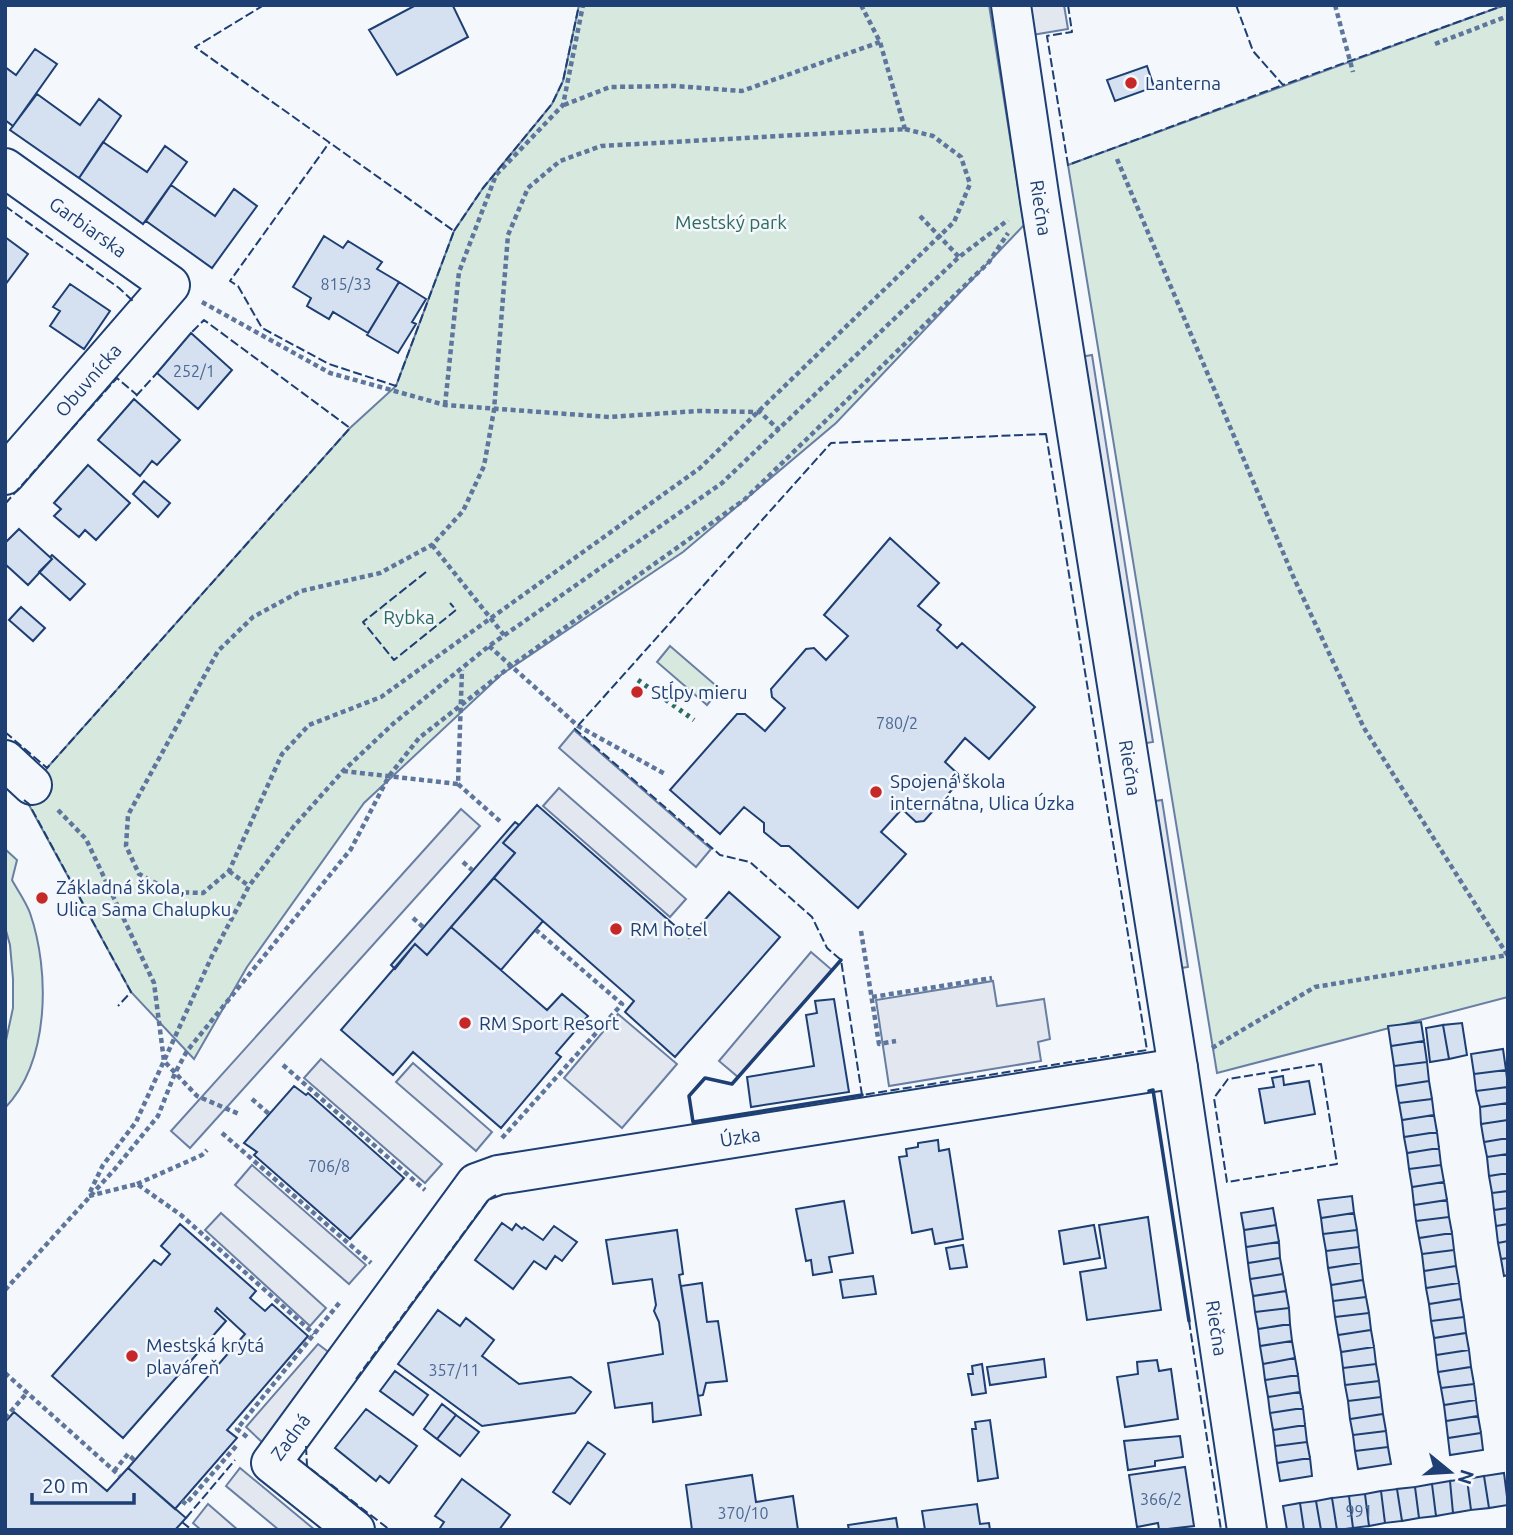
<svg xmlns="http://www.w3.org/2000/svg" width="1513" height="1535" viewBox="0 0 1513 1535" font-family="Ubuntu,sans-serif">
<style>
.green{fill:#d7e8df;stroke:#687fa3;stroke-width:2}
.parking{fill:#e3e8f0;stroke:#687fa3;stroke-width:2}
.building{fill:#d5e0f0;stroke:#1d3f73;stroke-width:2}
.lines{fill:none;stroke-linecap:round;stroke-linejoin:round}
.minor-casing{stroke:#1d3f73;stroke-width:42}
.path{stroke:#5e769c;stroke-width:4.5;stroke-dasharray:5 3.5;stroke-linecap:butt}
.minor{stroke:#f4f7fb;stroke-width:38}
.hedge{stroke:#2c6c60;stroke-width:5;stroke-dasharray:3.5 5;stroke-linecap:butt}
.fence{stroke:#1d3f73;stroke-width:2;stroke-dasharray:9 3.5;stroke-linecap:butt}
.wall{stroke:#1d3f73;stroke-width:3.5}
.poi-dot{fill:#c62828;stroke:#f4f7fb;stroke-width:2.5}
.labels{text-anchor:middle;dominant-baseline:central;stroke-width:5;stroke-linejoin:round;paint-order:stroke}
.number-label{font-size:16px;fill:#4b6792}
.poi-label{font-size:19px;fill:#1d3f73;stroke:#f4f7fb;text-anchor:start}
.street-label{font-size:19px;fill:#1d3f73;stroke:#f4f7fb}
.park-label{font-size:19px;fill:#2c6c60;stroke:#f4f7fb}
</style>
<rect width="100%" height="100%" fill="#f4f7fb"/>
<path class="green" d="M579,5H989L1024,225L836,423L683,552L502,674L364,803L247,967L194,1059L131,992L29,805L47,768L350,428L396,386L454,231L483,188L552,104L563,81Z
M1505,5H1508V997L1217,1073L1068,165Z
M670,646L720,689L707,705L657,662Z
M5,849L17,860L12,880C18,891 26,902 30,913C50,971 50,1061 5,1108V1045L13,1008V979L10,945L5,927Z"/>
<path class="parking" d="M1027,5H1064L1068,29L1032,35Z
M1092,355L1153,742L1140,744L1080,357Z
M574,730L711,849L696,867L559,748Z
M559,788L686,899L670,917L543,806Z
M1162,800L1188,967L1175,969L1149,802Z
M461,809L480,826L190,1148L171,1131Z
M811,952L832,970L738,1077L719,1061Z
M993,981L997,1006L1044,999L1050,1039L1038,1042L1041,1061L889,1086L876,1000Z
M618,1014L677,1064L622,1128L564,1078Z
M321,1059L442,1164L425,1183L304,1078Z
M413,1063L492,1132L476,1151L396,1082Z
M252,1165L366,1265L349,1284L235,1185Z
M221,1213L326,1308L310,1326L205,1230Z
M318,1344L331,1354L264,1444L246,1427Z
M240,1468L315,1530H279L226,1486Z
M208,1504L238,1530H201L193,1523Z"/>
<path class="building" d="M416,5H455L453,6L468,37L397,75L369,30Z
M35,49L57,64L13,126L5,120V67L16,75Z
M1147,66L1154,87L1115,101L1107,80Z
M37,94L80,125L99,99L121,116L79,178L10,130Z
M103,142L147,172L165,146L187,162L143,224L79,178Z
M171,185L215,216L234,189L257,206L212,268L146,221Z
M324,236L343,248L348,241L382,262L377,269L399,282L368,333L333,312L329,319L307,306L311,298L293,287Z
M5,237L28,254L5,285Z
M399,282L426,299L412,322L416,324L398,353L367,335Z
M70,284L110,311L84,349L50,326L60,311L53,307Z
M191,333L232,370L198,409L157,373Z
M134,399L180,440L157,465L152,461L140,476L98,440Z
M88,465L130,503L96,540L85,530L79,537L54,516L61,509L54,503Z
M144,481L170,503L158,517L133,494Z
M19,529L52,559L28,585L5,564V543Z
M890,538L939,583L918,606L941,625L937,630L957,648L962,643L1035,707L989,759L965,738L945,762L958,774L959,782L924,821L916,822L902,809L881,832L906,854L858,908L789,846H781L764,832V823L744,807L720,834L670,790L737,714H745L765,731L785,708L772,697L771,689L806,649L814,648L826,660L848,636L824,615Z
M52,555L85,584L70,600L39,572L52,559L50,557Z
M21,607L45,628L33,641L9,620Z
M537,805L689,938L729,892L780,937L675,1057L625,1012L634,1001L494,878L515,853L503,843Z
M515,822L519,825L503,843L515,853L427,955L415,944L395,969L391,965Z
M494,878L543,921L501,970L451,927Z
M451,927L547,1010L562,994L588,1016L556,1053L561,1057L501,1128L413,1052L393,1075L341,1030L415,944L427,955Z
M834,999L849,1092L751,1107L747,1077L814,1066L806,1015L817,1013L815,1001Z
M1421,1022L1424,1041L1391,1046L1388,1026Z
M1462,1023L1467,1055L1449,1059L1443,1025Z
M1443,1025L1449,1059L1430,1062L1426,1028Z
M1424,1041L1427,1062L1394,1066L1391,1046Z
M1503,1049L1506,1070L1474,1074L1471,1054Z
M1427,1062L1429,1081L1396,1086L1394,1066Z
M1506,1070L1508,1087L1476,1091L1474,1074Z
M1283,1076L1284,1085L1309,1081L1315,1114L1265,1123L1259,1089L1274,1087L1272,1078Z
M1429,1081L1432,1099L1399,1103L1396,1086Z
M294,1086L306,1095L308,1093L404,1178L350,1239L254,1155L257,1152L244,1143Z
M1508,1087V1103L1480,1107L1476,1091Z
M1432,1099L1434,1115L1402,1120L1399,1103Z
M1508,1103V1120L1481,1124L1480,1107Z
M1434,1115L1437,1132L1404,1137L1402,1120Z
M1508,1120V1138L1484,1142L1481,1124Z
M1437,1132L1439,1148L1407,1153L1404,1137Z
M1508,1138V1154L1487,1157L1484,1142Z
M938,1140L939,1151L949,1149L963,1239L935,1244L932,1229L912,1233L899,1157L907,1156L906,1149L918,1147V1143Z
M1439,1148L1441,1165L1409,1169L1407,1153Z
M1508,1154V1173L1489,1176L1487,1157Z
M1441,1165L1444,1182L1412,1187L1409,1169Z
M1508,1173V1191L1492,1193L1489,1176Z
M1444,1182L1447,1200L1414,1205L1412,1187Z
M1508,1191V1208L1494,1210L1492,1193Z
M1352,1196L1354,1213L1321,1218L1318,1200Z
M1447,1200L1449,1217L1416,1221L1414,1205Z
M844,1201L853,1253L829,1257L832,1272L813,1275L811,1260L806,1261L796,1209Z
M1273,1208L1276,1225L1244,1230L1241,1213Z
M1508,1208V1224L1496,1226L1494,1210Z
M1354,1213L1357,1230L1323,1234L1321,1218Z
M1148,1217L1161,1310L1087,1320L1080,1272L1106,1268L1099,1225Z
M1449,1217L1452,1233L1419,1238L1416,1221Z
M502,1223L512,1230L516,1224L522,1229L524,1227L543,1240L554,1226L577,1242L562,1261L555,1256L546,1269L534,1261L513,1289L475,1260Z
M180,1224L256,1291L250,1298L265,1311L272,1304L308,1336L227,1430L237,1438L175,1509L128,1468L245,1334L217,1308L215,1311L226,1321L123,1438L52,1376L154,1260L161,1265L170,1254L161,1246Z
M1508,1224V1241L1498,1243L1496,1226Z
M1094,1225L1100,1258L1064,1264L1059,1231Z
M1276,1225L1279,1242L1246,1247L1244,1230Z
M677,1230L683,1274L679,1275L701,1415L653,1422L652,1403L615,1408L608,1363L663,1354L659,1322L654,1311L656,1305L652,1279L613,1284L606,1240Z
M1357,1230L1359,1247L1326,1251L1323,1234Z
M1452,1233L1454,1250L1422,1254L1419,1238Z
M1508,1241V1258L1501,1259L1498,1243Z
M1279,1242L1280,1258L1248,1263L1246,1247Z
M963,1245L967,1267L950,1269L946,1248Z
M1359,1247L1361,1263L1328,1268L1326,1251Z
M1454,1250L1456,1266L1424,1271L1422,1254Z
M1280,1258L1283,1274L1250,1279L1248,1263Z
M1508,1258V1275L1504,1276L1501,1259Z
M1361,1263L1363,1280L1331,1285L1328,1268Z
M1456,1266L1459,1283L1426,1288L1424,1271Z
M1283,1274L1286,1291L1253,1296L1250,1279Z
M873,1276L876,1294L843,1298L840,1280Z
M1363,1280L1366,1297L1333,1301L1331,1285Z
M702,1283L707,1322L718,1321L727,1381L706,1383L703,1395L698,1396L681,1286Z
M1459,1283L1461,1299L1429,1304L1426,1288Z
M1286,1291L1289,1308L1255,1312L1253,1296Z
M1366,1297L1369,1313L1335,1317L1333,1301Z
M1461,1299L1464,1317L1431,1321L1429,1304Z
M1289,1308L1290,1324L1258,1329L1255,1312Z
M438,1310L460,1326L466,1318L494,1340L482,1356L519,1384L571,1377L591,1392L575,1413L482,1426L398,1364Z
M1369,1313L1371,1330L1338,1335L1335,1317Z
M1464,1317L1466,1333L1434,1338L1431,1321Z
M1290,1324L1292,1341L1260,1346L1258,1329Z
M1371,1330L1374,1347L1341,1352L1338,1335Z
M1466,1333L1469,1350L1436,1355L1434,1338Z
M1292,1341L1295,1358L1263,1364L1260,1346Z
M1374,1347L1376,1364L1343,1368L1341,1352Z
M1469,1350L1471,1367L1438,1372L1436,1355Z
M1295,1358L1298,1375L1265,1380L1263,1364Z
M1044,1359L1046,1377L990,1385L987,1367Z
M1157,1360L1159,1371L1171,1369L1178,1419L1125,1427L1117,1377L1138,1374L1137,1362Z
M982,1364L986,1393L972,1395L968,1374H973L972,1366Z
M1376,1364L1379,1381L1345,1385L1343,1368Z
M1471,1367L1474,1384L1441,1388L1438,1372Z
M395,1371L428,1395L413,1415L380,1391Z
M1298,1375L1300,1392L1268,1397L1265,1380Z
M1379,1381L1381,1397L1348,1401L1345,1385Z
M1474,1384L1476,1400L1444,1405L1441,1388Z
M1300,1392L1303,1408L1270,1413L1268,1397Z
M1381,1397L1383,1414L1350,1419L1348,1401Z
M1476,1400L1478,1416L1446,1421L1444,1405Z
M442,1404L456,1415L437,1439L424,1429Z
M1303,1408L1305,1425L1273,1430L1270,1413Z
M366,1409L417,1446L389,1483L380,1476L376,1481L335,1448Z
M14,1412L107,1491L128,1468L186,1518L175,1530H5V1422Z
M1383,1414L1386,1431L1353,1435L1350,1419Z
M456,1415L479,1432L460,1456L437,1439Z
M1478,1416L1481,1433L1448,1438L1446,1421Z
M990,1420L998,1478L978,1481L972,1429H976L975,1422Z
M1305,1425L1307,1442L1275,1446L1273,1430Z
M1386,1431L1388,1447L1355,1451L1353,1435Z
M1481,1433L1483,1450L1450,1455L1448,1438Z
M1180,1436L1183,1457L1155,1461V1466L1128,1470L1124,1441Z
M588,1442L605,1454L570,1504L553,1492Z
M1307,1442L1310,1458L1277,1463L1275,1446Z
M1388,1447L1391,1464L1358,1469L1355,1451Z
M1310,1458L1312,1476L1280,1481L1277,1463Z
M1185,1467L1194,1526L1159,1530L1158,1523L1137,1527L1129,1475Z
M1504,1473L1508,1505L1489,1508L1484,1476Z
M752,1475L756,1502L793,1496L798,1530H692L686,1485Z
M1484,1476L1489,1508L1471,1510L1467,1479Z
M462,1479L510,1515L499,1530H442L440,1528L444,1522L435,1516Z
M1467,1479L1471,1510L1453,1513L1450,1481Z
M1450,1481L1453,1513L1436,1516L1432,1484Z
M1432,1484L1436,1516L1419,1518L1415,1487Z
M1415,1487L1419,1518L1402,1521L1397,1489Z
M1397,1489L1402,1521L1385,1523L1381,1491Z
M1381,1491L1385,1523L1369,1526L1365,1494Z
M1365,1494L1369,1526L1353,1528L1349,1496Z
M1349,1496L1353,1528L1337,1530L1332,1498Z
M1332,1498L1337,1530H1321L1316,1501Z
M1316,1501L1321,1530H1304L1300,1503Z
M1300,1503L1304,1530H1287L1283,1506Z
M977,1504L980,1524L989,1523L990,1530H925L922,1511Z
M896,1518L898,1530H849L848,1525Z"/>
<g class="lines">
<defs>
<g id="minor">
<path id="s1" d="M1011,5L1040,201L1178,1068L1247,1530"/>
<path id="s2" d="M5,168L170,285L5,475"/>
<path d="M5,760L32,785"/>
<path id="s3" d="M355,1530L271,1463L476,1183L498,1175L1178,1068"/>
</g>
</defs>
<use href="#minor" class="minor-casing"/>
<path class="path" d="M861,5L880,42L905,129
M1335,5L1353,72
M1435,44L1508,16
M564,105L610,87L675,86L742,91L880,42
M905,129L933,136L961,157L970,184L954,222L700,468L381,697L309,725L282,754L229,871L203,893L172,892L139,874L126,846L128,815L218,651L253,617L301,591L380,573L432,545L463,511L484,466L494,410L508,235L528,188L560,161L601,146Z
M1117,159L1293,576L1364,728L1508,956
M920,216L959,257
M202,302L330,373L445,405L609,417L698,411L760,412L779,430
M445,405L459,272L496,175L563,105L583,5
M432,545L504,635
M489,646L578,726L665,774
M343,771L458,784L462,670
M458,784L502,823
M58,810L86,839L154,983L164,1061L197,1096L239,1114
M463,862L472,870
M229,871L249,886
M413,918L423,927
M861,931L879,1044L896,1041
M872,997L992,978
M1212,1048L1315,987L1508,955
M283,1065L425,1190
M252,1099L269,1114
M222,1133L371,1263
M502,1138L622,1004L536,930
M137,1184L202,1155L207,1150
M90,1192L103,1165L136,1122L212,956L249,886L294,826L343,771L394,723L489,646L722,483L959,257L1008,220
M89,1196L137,1184L181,1215L314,1334
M5,1290L114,1170L158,1116L175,1073L187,1051L351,849L389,776L419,738L511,666L744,500L989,262L1008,233
M5,1373L120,1476
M5,1418L27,1393
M247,1437L237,1429L340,1302
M114,1471L128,1454L134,1460
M182,1501L186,1504L237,1445"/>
<use href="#minor" class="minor"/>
<path class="hedge" d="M638,680L694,720"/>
<path class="fence" d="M264,5L195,47L454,231L396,386L329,364L262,328L238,286L230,281L329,143
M1068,5L1072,32L1047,36L1068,165L1283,85
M1236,5L1253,51L1283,85L1505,5
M5,206L119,288L134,302
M454,231L483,188L552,104L563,81L579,5
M136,396L157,373
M1046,434L1147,1050L862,1095L841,960L827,948L812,917L750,862L720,855L575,729L831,443Z
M5,504L117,378L137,395
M426,572L363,622L394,660L456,610L450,603
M5,732L47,768L350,428L204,320L191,333
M24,800L29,804L131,992L118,1006
M1321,1064L1337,1164L1227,1182L1214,1098L1228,1079Z
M1189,1321L1221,1530
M356,1379L488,1200L496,1195
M306,1446L307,1466L390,1530
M186,1518L235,1460
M182,1522L192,1530"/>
<path class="wall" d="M841,960L732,1084L705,1078L689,1096L693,1122L862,1095
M1149,1091L1153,1090L1189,1321"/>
</g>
<g class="poi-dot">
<circle cx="1131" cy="83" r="7"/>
<circle cx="637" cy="692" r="7"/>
<circle cx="876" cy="792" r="7"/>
<circle cx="42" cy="898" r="7"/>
<circle cx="616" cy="929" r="7"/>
<circle cx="465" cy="1023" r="7"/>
<circle cx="132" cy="1356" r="7"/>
</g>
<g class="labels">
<g class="number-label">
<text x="346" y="284">815/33</text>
<text x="194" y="371">252/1</text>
<text x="897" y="723">780/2</text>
<text x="329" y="1166">706/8</text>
<text x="454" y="1370">357/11</text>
<text x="1161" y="1499">366/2</text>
<text x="1359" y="1511">991</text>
<text x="743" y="1513">370/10</text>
</g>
<g class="poi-label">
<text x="1145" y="83">Lanterna</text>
<text x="651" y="692">Stĺpy mieru</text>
<text x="890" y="781">Spojená škola<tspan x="890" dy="22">internátna, Ulica Úzka</tspan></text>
<text x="56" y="887">Základná škola,<tspan x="56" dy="22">Ulica Sama Chalupku</tspan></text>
<text x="630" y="929">RM hotel</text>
<text x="479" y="1023">RM Sport Resort</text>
<text x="146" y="1345">Mestská krytá<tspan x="146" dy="22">plaváreň</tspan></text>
</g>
<g class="street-label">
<text stroke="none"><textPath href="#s1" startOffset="205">Riečna</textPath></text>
<text stroke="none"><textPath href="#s2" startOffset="102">Garbiarska</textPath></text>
<text transform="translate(88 380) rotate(-49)">Obuvnícka</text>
<text stroke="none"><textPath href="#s1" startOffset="772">Riečna</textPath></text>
<text stroke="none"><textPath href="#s3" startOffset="723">Úzka</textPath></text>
<text stroke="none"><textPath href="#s1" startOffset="1339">Riečna</textPath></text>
<text stroke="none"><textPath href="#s3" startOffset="140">Zadná</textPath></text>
</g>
<g class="park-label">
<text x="731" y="222">Mestský park</text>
<text x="409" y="617">Rybka</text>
</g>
</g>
<rect width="1513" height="1535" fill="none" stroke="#1d3f73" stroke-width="14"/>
<g transform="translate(1450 1472) rotate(108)" stroke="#f4f7fb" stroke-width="5" paint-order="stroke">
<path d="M0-5L12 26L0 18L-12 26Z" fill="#1d3f73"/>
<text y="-10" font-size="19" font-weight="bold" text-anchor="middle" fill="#1d3f73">N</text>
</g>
<path d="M32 1493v10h102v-10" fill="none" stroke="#1d3f73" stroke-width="3.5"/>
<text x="42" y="1493" font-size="21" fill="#1d3f73" stroke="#f4f7fb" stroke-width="5" paint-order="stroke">20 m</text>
</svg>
